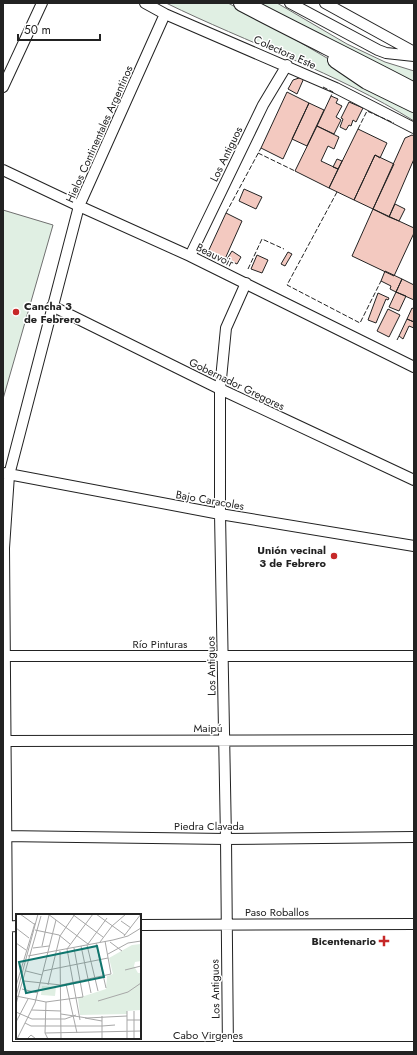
<svg xmlns="http://www.w3.org/2000/svg" width="417" height="1055" viewBox="0 0 417 1055" font-family="Jost,sans-serif">
<style>
.green{fill:#e0efe3;stroke:#6f6f6f}
.building{fill:#f3c9c0;stroke:#222}
.lines{fill:none;stroke-linecap:round;stroke-linejoin:round}
.street-casing{stroke:#222;stroke-width:12}
.primary-casing{stroke:#222;stroke-width:18}
.street{stroke:#fff;stroke-width:10}
.primary{stroke:#fff;stroke-width:16}
.fence{stroke:#222;stroke-width:1;stroke-dasharray:5 2;stroke-linecap:butt}
.poi-dot{fill:#c62828;stroke:#fff;stroke-width:1.5}
.labels{text-anchor:middle;dominant-baseline:central;stroke-width:3;stroke-linejoin:round;paint-order:stroke}
.street-label{font-size:11px;fill:#222;stroke:#fff}
.poi-label{font-size:11px;font-weight:bold;fill:#222;stroke:#fff;text-anchor:end}
.inset-road{fill:none;stroke:#a7a7a7;stroke-width:1}
.view{fill:#0f766e;fill-opacity:0.15;stroke:#0f766e;stroke-width:2}
.inset-edge{fill:none;stroke:#222;stroke-width:2}
</style>
<rect width="100%" height="100%" fill="#fff"/>
<path class="green" d="M166,3H228L279,30L414,109V121C337,73 248,43 166,3Z
M253,3H277L347,44L385,62L414,71V86Z
M3,210L53,225L3,399Z"/>
<path class="building" d="M302,77L304,78L297,94L288,89L293,80Z
M287,92L309,103L283,159L261,148Z
M331,96L338,99L336,103L342,106L336,117L341,120L334,134L317,126Z
M349,102L363,108L356,122L353,120L351,126L349,125L346,130L340,127L343,119L341,118Z
M309,103L324,110L307,146L292,139Z
M317,126L339,137L334,149L328,146L321,161L338,169L329,188L295,171Z
M358,129L387,143L380,158L375,155L354,200L329,188Z
M412,135L414,136V159L389,217L373,209L405,138Z
M375,155L394,164L373,209L354,200Z
M337,159L342,161L338,169L333,167Z
M244,189L262,197L256,209L239,201Z
M395,204L405,209L399,221L389,217Z
M373,209L414,228V233L394,276L352,256Z
M226,213L242,221L225,259L208,252Z
M232,251L241,257L237,264L227,259Z
M288,252L292,254L285,266L281,264Z
M257,255L268,260L262,273L251,269Z
M385,271L402,279L396,292L390,289L391,286L381,281Z
M402,279L414,285V300L396,292Z
M396,292L406,296L399,311L389,307Z
M378,293L389,298L388,300L386,299L376,323L368,320Z
M412,308L414,309V322L407,319Z
M388,309L400,315L389,337L377,331Z
M407,319L414,322V328L409,326L403,339L399,336Z"/>
<g class="lines">
<defs>
<path id="street" d="M145,3L165,14L336,88L414,128
M290,3L378,50L386,53L414,56
M325,3L414,52
M3,87L42,3
M3,170L79,206L190,256L414,367
M190,256L263,105L287,65
M52,306L220,389L414,480
M3,473L220,514L414,546
M3,656H414
M3,741L414,740
M3,836L226,839L414,837
M140,925L414,924
M3,927L17,926
M3,1047H414
M7,1052V926L4,548L9,475L79,206L165,14
M228,1052L226,839L220,514V389L226,328L246,283"/>
<path id="primary" d="M242,3C299,33 357,61 414,91
M336,60L367,81L414,104"/>
</defs>
<use href="#street" class="street-casing"/>
<use href="#primary" class="primary-casing"/>
<use href="#street" class="street"/>
<use href="#primary" class="primary"/>
<path class="fence" d="M323,87L333,92L331,96
M358,129L367,111L394,123
M258,153L295,171
M337,192L287,285L360,323L381,281
M226,213L261,148
M248,269L262,239L284,249
M397,340L399,336"/>
</g>
<g class="poi-dot">
<circle cx="16" cy="312" r="4"/>
<circle cx="334" cy="556" r="4"/>
<path d="M382 935h4v4h4v4h-4v4h-4v-4h-4v-4h4z"/>
</g>
<g class="labels">
<g class="street-label">
<text transform="translate(285 52) rotate(24)">Colectora Este</text>
<text transform="translate(99 134) rotate(-66)">Hielos Continentales Argentinos</text>
<text transform="translate(226 154) rotate(-64)">Los Antiguos</text>
<text transform="translate(215 255) rotate(26)">Beauvoir</text>
<text transform="translate(237 384) rotate(26)">Gobernador Gregores</text>
<text transform="translate(210 500) rotate(10)">Bajo Caracoles</text>
<text x="160" y="644">Río Pinturas</text>
<text transform="translate(211 666) rotate(-91)">Los Antiguos</text>
<text x="208" y="728">Maipú</text>
<text x="209" y="826">Piedra Clavada</text>
<text x="277" y="912">Paso Roballos</text>
<text transform="translate(215 989) rotate(-91)">Los Antiguos</text>
<text x="208" y="1035">Cabo Virgenes</text>
</g>
<g class="poi-label">
<text x="24" y="306" text-anchor="start">Cancha 3<tspan x="24" dy="13">de Febrero</tspan></text>
<text x="326" y="550">Unión vecinal<tspan x="326" dy="13">3 de Febrero</tspan></text>
<text x="376" y="941">Bicentenario</text>
</g>
</g>
<g transform="translate(16 914)">
<rect width="125" height="125" fill="#fff"/>
<path d="M125,30V47L119,48L118,52L122,59H125V96L111,97V100L64,101L62,84L90,75L91,62L97,60L93,44L116,31ZM26,72L40,73L39,82L25,81Z" fill="#e0efe3"/>
<path class="inset-road" d="M4,0L18,10M32,0L72,30M56,0L87,23M80,0L109,21M105,7L115,14M0,14L13,24M19,16L43,21L54,30M108,22L125,0M84,28L96,12L110,0M94,28L106,37M0,29L10,36M80,29L90,74M72,30L91,4M71,31L82,77M26,32L33,1M65,32L75,79M17,34L33,32M51,35L64,106M51,35L77,0M44,37L45,125M92,40L112,29L125,27M12,42L97,26L112,22L125,14M109,56L125,52M10,57L26,61M27,57L92,44M8,67L45,71L95,60L89,27M50,70L61,119M32,71L44,22L59,0M0,72L19,9M6,75L22,79M0,82L30,88L67,83L58,34M0,82L22,0M82,87L112,78L125,69M30,88L29,119L32,125M0,90L25,2M16,96L45,97M118,97V125M0,98L16,105H49L60,101M45,100L71,104L111,102M86,102V125M69,104L86,107M111,106H125M0,108L12,85M9,109L15,112H86M86,112L99,111M29,119L125,117M1,125L19,89L40,6M11,125L15,121L20,125M111,125V97"/>
<path class="view" d="M81,32L88,63L10,79L3,48Z"/>
<rect width="125" height="125" class="inset-edge"/>
</g>
<rect width="417" height="1055" fill="none" stroke="#222222" stroke-width="8"/>
<path d="M18 34v6h82v-6" fill="none" stroke="#222222" stroke-width="2"/>
<text x="24" y="34" font-size="12" fill="#222222" stroke="#ffffff" stroke-width="3" paint-order="stroke">50 m</text>
</svg>
